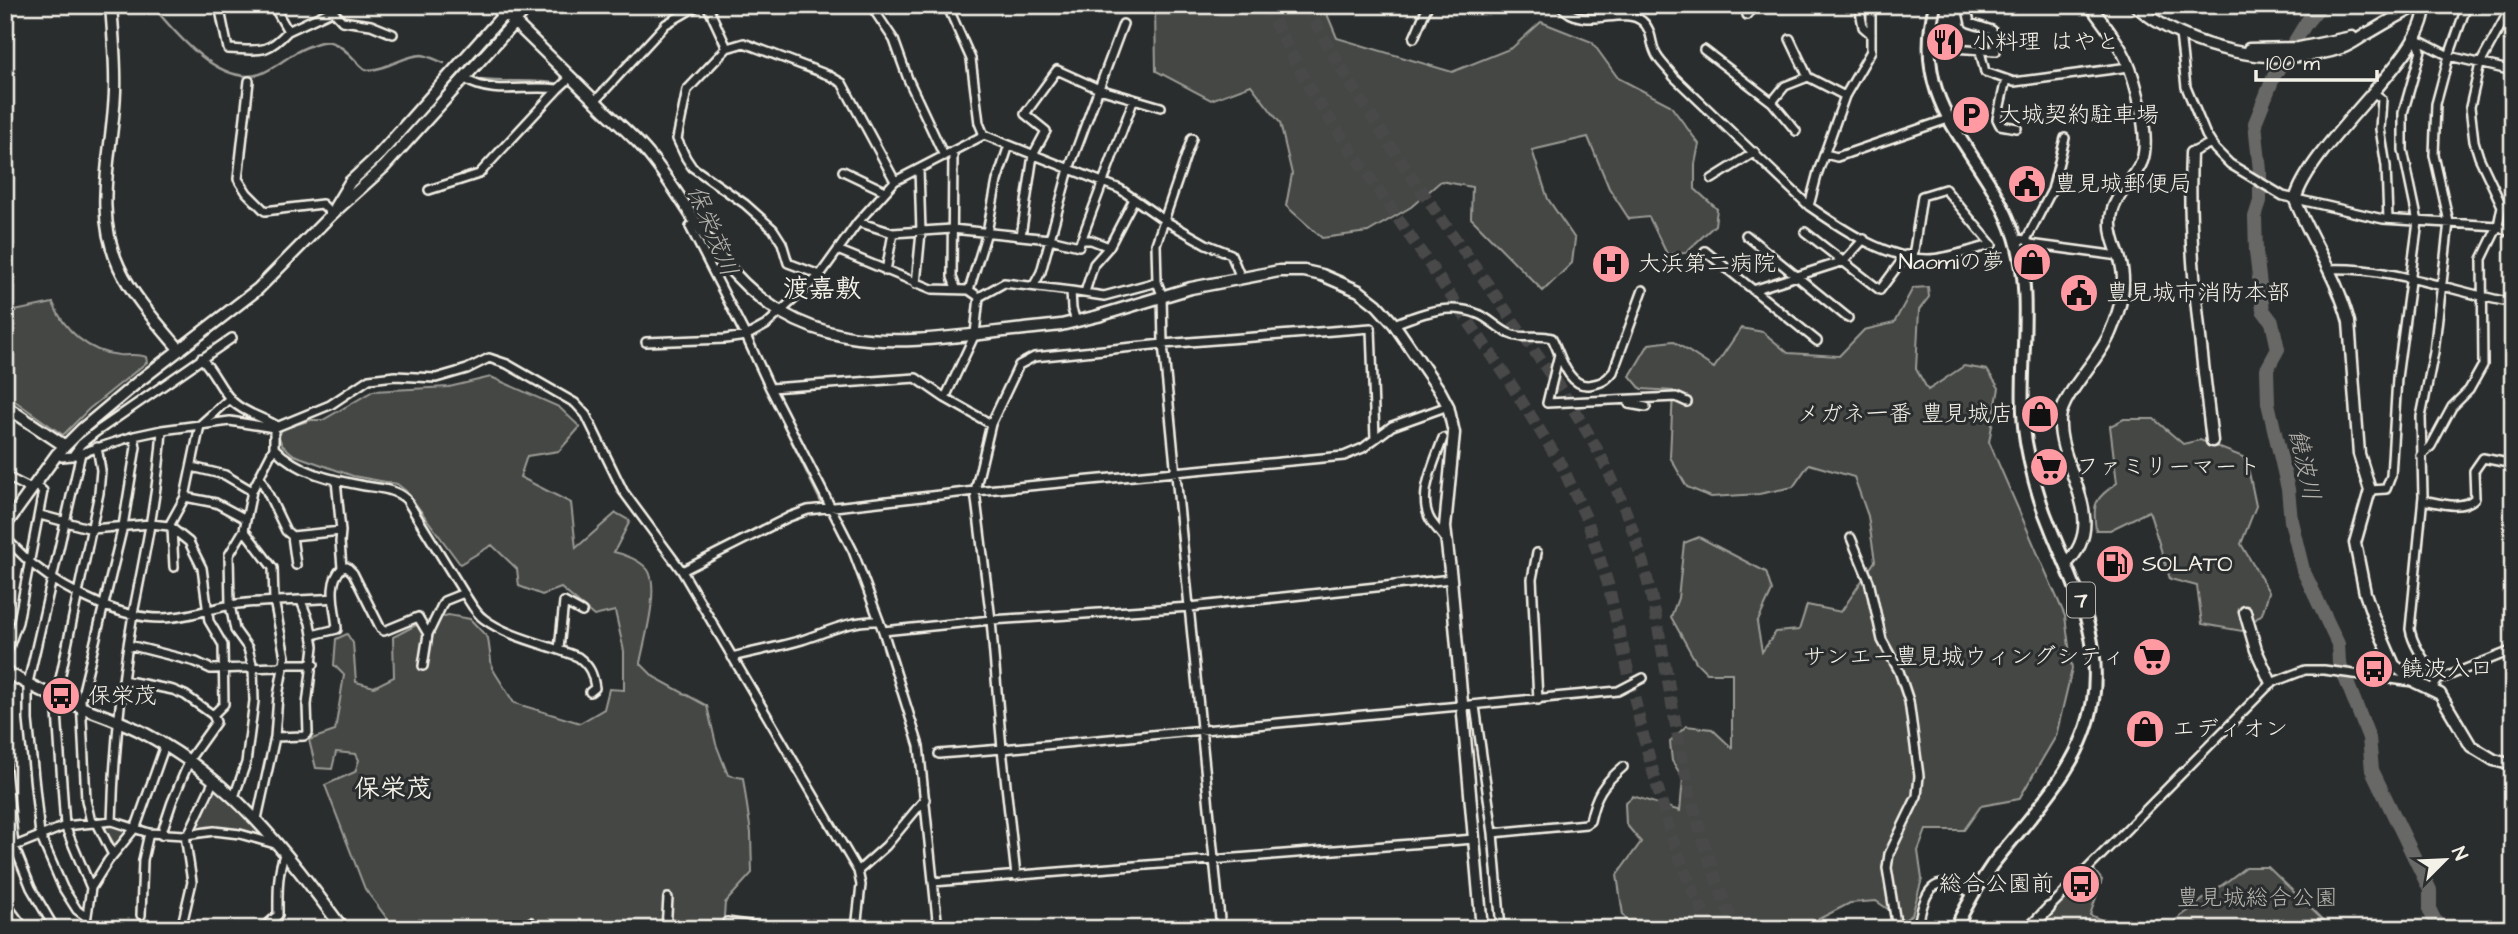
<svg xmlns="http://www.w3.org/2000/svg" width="2518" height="934" viewBox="0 0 2518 934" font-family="'Architects Daughter','Klee One',sans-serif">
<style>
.green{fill:#444645;stroke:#9c9c96;stroke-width:2}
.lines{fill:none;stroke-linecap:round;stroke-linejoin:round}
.stream{stroke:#9f9f9a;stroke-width:2.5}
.river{stroke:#676866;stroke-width:14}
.highway-tunnel{stroke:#484a4a;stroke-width:12;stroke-dasharray:12 6;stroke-linecap:butt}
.street-casing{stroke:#f4f1e8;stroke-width:12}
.secondary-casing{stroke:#f4f1e8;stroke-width:15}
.primary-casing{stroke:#f4f1e8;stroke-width:16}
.street{stroke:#2a2d2e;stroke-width:7}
.secondary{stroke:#2a2d2e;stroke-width:10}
.primary{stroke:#2a2d2e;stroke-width:10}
.labels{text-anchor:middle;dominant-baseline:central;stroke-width:6;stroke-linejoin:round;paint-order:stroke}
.shield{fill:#2a2d2e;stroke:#b7b6b0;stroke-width:2}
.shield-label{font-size:21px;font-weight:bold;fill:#f4f1e8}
.poi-label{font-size:23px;fill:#f4f1e8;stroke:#2a2d2e;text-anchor:start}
.park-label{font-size:23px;fill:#b6b5af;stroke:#2a2d2e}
.water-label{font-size:24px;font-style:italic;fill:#b5b3ae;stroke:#2a2d2e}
.quarter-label{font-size:26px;font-weight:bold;fill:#f4f1e8;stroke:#2a2d2e}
</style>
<rect width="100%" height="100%" fill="#2a2d2e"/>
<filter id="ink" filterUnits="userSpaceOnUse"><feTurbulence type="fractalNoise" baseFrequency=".0143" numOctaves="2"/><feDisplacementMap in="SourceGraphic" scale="14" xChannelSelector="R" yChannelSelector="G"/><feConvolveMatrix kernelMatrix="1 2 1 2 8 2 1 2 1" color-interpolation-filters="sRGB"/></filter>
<g filter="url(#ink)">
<path class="green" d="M1097,5H1331L1327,14L1337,38L1452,72L1512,48L1541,22L1592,42L1618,78L1670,105L1699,144L1695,164V189L1717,209L1715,225L1685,253L1667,254L1649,217L1629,219L1609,188L1588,137L1532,150L1548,199L1575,239L1572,263L1543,291L1471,218L1472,187L1441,181L1411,207L1368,232L1322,238L1286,206L1292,174L1280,123L1251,85L1211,100L1156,71L1155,8L1123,14L1095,13Z
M1928,287L1929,297L1919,310L1916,369L1928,390L1964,366L1987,370L1999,388L1989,442L2065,616L2072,669L2056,736L2019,799L1981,806L1964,830H1926L1918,851L1922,879L1912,915L1904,920L1876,901L1850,903L1817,920L1792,929H1634L1623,915L1617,875L1641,842L1626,824L1625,803L1633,796L1680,811L1683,778L1672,761L1670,742L1686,726L1712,729L1732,748V673H1707L1696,662L1671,617L1678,598L1684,543L1699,537L1766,572L1772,591L1757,623L1762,652L1776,632L1799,630L1807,605L1841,612L1875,561L1868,516L1854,477L1809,464L1793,487L1759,494L1711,497L1687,487L1670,457L1673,391L1641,389L1630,376L1649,344L1673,341L1714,368L1741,328L1763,332L1788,353L1839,356L1864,330L1894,323L1913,288Z
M53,303C64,330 89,353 119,355C128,356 137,353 146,357L147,362L89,409L63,435L5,394V313Z
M491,377L559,407L580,427L559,451L527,456L520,477L571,503L576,548L616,513L630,521L614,552C625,554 641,561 648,570C660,588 644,642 640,663L654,677L707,706L716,744L728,775L743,778L751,833L752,873L725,903L723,929H395L365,889L325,785L355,772L359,760L356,754L336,752L332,769L316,768L309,740L335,731L344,675L334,665L336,639L347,634L353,643L356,682L374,687L394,677L393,637L416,625L448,615L470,619L488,638L492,668L514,703L580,723L604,709L609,689L624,690V651L615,611L594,616L561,588L542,595L519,586L517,569L492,545L460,564L406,491L397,484L353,476L294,455L282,445L279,437L282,429L311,420H323L373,391L449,387Z
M2124,419H2154L2183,444L2200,440L2243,457L2249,472L2256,506L2241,544L2269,592L2262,614L2242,631L2202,624L2197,586L2170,579L2149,511L2110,530H2096C2092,503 2095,499 2117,483L2110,426Z
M214,786L264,835L263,836L192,831Z
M107,824H112L130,830L116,847L104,828Z
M2246,867H2268L2332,929H2164Z
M2093,869L2102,880L2090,915L2122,929H2034Z"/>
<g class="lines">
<path class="stream" d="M152,5C174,32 220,87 260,74C277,68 290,53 307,47C315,44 325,39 333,43C346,47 355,62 366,70C388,70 404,55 422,55C428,56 437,60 444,63
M481,80C508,83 533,79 560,84
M697,247L821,502"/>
<path class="river" d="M2321,5L2306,23L2274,76L2255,123L2260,171V201L2255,217L2256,252L2263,310L2272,322L2278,349L2267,369L2268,403L2288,489L2291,521L2303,570L2338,644L2339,662L2369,738L2372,770L2430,890V911L2439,929"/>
<path class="highway-tunnel" d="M1265,5L1315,98L1504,373L1562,466L1587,520L1608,584L1643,735L1671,836L1695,896L1712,929
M1306,5C1363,115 1439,214 1509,315C1547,370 1588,424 1615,486C1654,572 1662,656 1680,747C1692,810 1710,870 1736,929"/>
<defs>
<path id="street" d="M219,5L228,49C259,50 266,55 288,31
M273,5L288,31L329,12L338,5
M707,5L727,48
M947,5L971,59L979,123L984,135L1120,189L1164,220L1206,244L1231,254L1241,278
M1560,5C1583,33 1622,5 1642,21C1653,30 1650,45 1657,56C1661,63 1669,70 1674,77L1809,206C1842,229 1886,259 1928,259C1948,259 1972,249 1992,245L1945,189L1922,196L1913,257
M1859,5L1863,27L1871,34
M332,10L342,21L371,25L393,34
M876,13L894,40L908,79L944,156
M1747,15L1756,5
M2180,34L2186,87L2206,135L2215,149L2230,164L2283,196L2383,219L2498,226L2513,234
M1414,38L1428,5
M1790,39L1808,77L1845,96
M2416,39L2449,56L2513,71
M1929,44L1939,47L1996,51L1992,30L1970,23L1966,5
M1704,50L1772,102L1796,131
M1980,51L1985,72L2014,82L2129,67
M465,79C495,97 525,84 558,89L571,77
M2006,79L1997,119L2000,125L2017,128
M249,81L238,179L247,193L265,211L322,204L332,214
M2373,92L2382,99L2380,129L2386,166L2388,219
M595,101L666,24L699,5
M1772,102L1785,86L1808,77
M1192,138L1156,244L1157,282L1162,295L1163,344L1221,929
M953,151L952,277L956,288
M2191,153L2211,143
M1825,154L1837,157L1948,119
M843,171L885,191
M1712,179L1755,152
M429,190L479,174L558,89
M1809,206L1818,172L1845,96L1871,51V5
M695,220L690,227L746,336L766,325L820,275L858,222L895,181L984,135
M858,222L893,233L952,229L1050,239L1079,246L1134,99
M1805,232L1880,290L1906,255
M1746,235L1848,318
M1021,236L1033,155L1046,131L1025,114L1057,70L1099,89L1161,107
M2016,239L2026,240L2052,190L2065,138
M1081,240H1091L1109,247
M2026,240L2030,244L2119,256
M840,251L932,289L969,290L979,297
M1705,251L1817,341
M2328,269C2390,266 2453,292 2513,303
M886,271L893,233
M820,275L788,263L782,243L773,229L745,204L692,167L686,158L677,139L687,90L727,48L744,43L828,75L842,83L895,181
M2513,275V290
M916,284L921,232L919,169
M1034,285L1041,272L1069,169L1123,24
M969,290L987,232L997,181L1009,145
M1753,290L1844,261L1864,239
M1071,291L1104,296L1157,282
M1085,292L1094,264L1109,247L1134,199
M979,297L1004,283L1071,291L1072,309L1076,321
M1394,324C1420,314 1449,302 1478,314C1489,318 1498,329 1510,334C1522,340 1538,333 1552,338C1560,353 1567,387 1589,385C1601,383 1606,381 1613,372L1643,290
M646,342L725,339L746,336L770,388L853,551L883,631L919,746L938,929
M1559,354L1547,403L1676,397L1687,402
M201,358C214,371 220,389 233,402C246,414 263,417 277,426
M770,388L916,378L945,398L991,424
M945,398L975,334L979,297
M1629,404L1646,407
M274,428V448C298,473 332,480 365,486C379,488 395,489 406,499L464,593L444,601L428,634
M1443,438C1435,462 1416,497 1431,521C1435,527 1441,533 1445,539
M1375,439L1371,328L1163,344L1034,357L1019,365L991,424L975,491L991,620L1002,749L1618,691L1643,678
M81,453L28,683V720L40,835L63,888L77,910L85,916
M57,454L62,457L72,456L134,436L162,430L230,421L274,428L330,405L369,379L395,376L436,378L467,369L489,358L507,364L575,403L586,415L623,491L682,571L858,871L861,885L856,929
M73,455L81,444L96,432L232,338
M2421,456L2431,446L2452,407L2469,390L2483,365L2482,259L2498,226L2502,206L2479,157L2474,141L2470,107L2480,64L2505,18L2513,15
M192,467L225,475L252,491
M5,476L31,489
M260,477L286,531L292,536L341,531
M2370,490L2386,489L2391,476L2397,378L2418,222L2403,150V113L2421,50L2416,39
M185,497L216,503L244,518
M2423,500C2439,503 2462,511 2475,498L2474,471L2483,458L2503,462
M40,515L92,529L151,524L169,526L189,542L202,568L209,621L223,645L224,704L213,715L216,722L191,757L172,802L161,835
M169,526L185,497L200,425L230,398
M172,528L174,567
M244,530L273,568L274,600L285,657L278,696L275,737L257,819
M292,536L296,565
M5,538C14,546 23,556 32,564C67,592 128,624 174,617C195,615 216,607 237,604C269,600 301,601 333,598
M1851,538L1869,581L1882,640L1899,671L1909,701L1919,776L1917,796L1889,854L1887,868L1897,929
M1537,553L1532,579L1538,700
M342,568L347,567L353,573L381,629L384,631L418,617L428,634L423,666
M682,571L789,517L808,510L975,491L1344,456L1363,448L1392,426L1448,406
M464,593C470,602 475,613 484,619C509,638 550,645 578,657C590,666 593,674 595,688L590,692
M5,599L7,600
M883,631L991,620L1190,607L1451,579
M312,635L337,629C336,609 326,584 342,568L340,542L341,531L336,480
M129,645L196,662L211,669L278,667L285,664H314
M559,649L564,602L582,612
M732,657C755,651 779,647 802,640C827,632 850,620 877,621
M5,658L18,622L43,491L34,484
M123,680L173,690L185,695L213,715
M2438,680C2428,665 2413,647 2410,629L2423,496L2421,417L2434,352L2449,222L2434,155L2436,104L2449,56L2467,5
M2432,689L2438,680L2513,650
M1475,706L1493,833L1501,929
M275,737L304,736L308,733L307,705L314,646L310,623L301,601
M939,754L1002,749L1016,876
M5,759L14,846L31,888L55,929
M234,797L246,763L254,701L253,668L248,648L235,630L230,605L229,555L244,530L252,491L274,448
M112,821C114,751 121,683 133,614C145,553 158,492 162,430
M91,822L86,800L81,699L123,526L136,447L134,436
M97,823L113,855
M1493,833L1586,824L1590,821C1596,794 1602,785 1623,767
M188,835L214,780
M5,850L65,826L112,821L149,833L185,835L214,831L240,834L275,844
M858,871L886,846L925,799
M933,882L1474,839
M91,888L65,826L56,698L99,493L101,470L97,447
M5,898L10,909L25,929
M2049,908L2271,683L2305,670H2324L2413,682
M141,915L143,860L149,833
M531,922L533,929
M727,922L776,929
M85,929L91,888L108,861L136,827L165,745
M181,929L192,882L185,835
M262,929L278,915C278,893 277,873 285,852
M666,929L668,898
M1917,929C1925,892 1931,869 1973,894"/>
<path id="secondary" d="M111,5C113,34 116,63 115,91C113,152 92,209 119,267C133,297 158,324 180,350
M497,5C531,38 565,72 599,105C614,120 631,134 645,150C674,183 694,224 721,258C808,368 913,340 1034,328L1061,325L1098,316L1191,288L1279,271H1304L1322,275L1359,291L1377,305L1394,324L1440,391L1448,406L1454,433L1445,527L1451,579L1482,929
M2135,5C2185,50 2281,70 2344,47C2354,43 2362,36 2372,31C2387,22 2403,13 2419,5
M2424,5C2431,52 2312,140 2295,200C2312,242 2338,279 2349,322L2359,454L2370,490L2355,543L2365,593L2374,619L2394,665L2415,682L2440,694L2471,746L2494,760L2513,765
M2249,49L2299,48L2352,37
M2191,153C2187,249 2201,345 2212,441
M335,207L350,182L377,157L512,5
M5,406L65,446
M5,526L57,454L82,429L139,381L258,289L332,214L384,167L530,5
M2066,564C2112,520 2057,468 2060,419C2062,394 2100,359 2110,333C2121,307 2128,284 2119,256C2115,245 2110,233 2111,221C2111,197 2134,182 2142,161C2151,137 2135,75 2123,53C2114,36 2101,21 2090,5
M2245,612L2256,650L2271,683
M5,671C22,681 40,691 58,698C86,710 115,718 142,732C232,779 284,849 343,929
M2029,929L2049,908"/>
<path id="primary" d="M1935,5C1908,113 1987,150 2015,237C2036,303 2015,375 2026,442C2031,470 2038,498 2049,524C2072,584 2103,633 2093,700C2083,767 2031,814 1992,865C1978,885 1966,906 1955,929"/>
</defs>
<use href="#street" class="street-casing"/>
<use href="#secondary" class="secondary-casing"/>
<use href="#primary" class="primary-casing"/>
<use href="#street" class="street"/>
<use href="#secondary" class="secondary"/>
<use href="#primary" class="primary"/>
</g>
</g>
<defs>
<symbol id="restaurant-disc" viewBox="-11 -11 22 22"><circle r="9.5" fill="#ff9aa2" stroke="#2a2d2e"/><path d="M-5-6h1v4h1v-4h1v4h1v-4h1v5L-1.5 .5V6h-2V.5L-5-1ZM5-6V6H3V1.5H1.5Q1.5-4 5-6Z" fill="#111"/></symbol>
<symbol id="parking-disc" viewBox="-11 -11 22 22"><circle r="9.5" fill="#ff9aa2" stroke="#2a2d2e"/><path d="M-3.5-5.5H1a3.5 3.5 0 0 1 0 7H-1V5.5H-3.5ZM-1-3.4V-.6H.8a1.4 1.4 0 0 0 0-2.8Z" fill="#111"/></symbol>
<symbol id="civic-disc" viewBox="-11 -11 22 22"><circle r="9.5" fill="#ff9aa2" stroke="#2a2d2e"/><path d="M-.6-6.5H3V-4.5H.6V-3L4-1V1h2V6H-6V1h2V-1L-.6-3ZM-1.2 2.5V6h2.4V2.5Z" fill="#111"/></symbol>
<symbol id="shop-disc" viewBox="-11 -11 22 22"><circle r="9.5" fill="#ff9aa2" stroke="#2a2d2e"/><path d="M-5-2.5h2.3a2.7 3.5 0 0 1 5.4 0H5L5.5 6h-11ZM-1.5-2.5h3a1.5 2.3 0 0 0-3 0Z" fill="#111"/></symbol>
<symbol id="hospital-disc" viewBox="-11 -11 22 22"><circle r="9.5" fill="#ff9aa2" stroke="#2a2d2e"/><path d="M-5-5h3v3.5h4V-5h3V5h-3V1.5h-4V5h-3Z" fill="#111"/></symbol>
<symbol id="supermarket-disc" viewBox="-11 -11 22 22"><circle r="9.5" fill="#ff9aa2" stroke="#2a2d2e"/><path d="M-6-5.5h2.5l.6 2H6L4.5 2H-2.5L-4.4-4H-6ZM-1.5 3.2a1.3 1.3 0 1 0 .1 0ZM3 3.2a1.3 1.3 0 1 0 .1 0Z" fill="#111"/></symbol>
<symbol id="fuel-disc" viewBox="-11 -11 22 22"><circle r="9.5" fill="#ff9aa2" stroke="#2a2d2e"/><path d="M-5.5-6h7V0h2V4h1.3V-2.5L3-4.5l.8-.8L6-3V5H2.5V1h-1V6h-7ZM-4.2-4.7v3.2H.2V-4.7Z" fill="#111"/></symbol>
<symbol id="bus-disc" viewBox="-11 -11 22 22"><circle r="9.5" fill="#ff9aa2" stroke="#2a2d2e"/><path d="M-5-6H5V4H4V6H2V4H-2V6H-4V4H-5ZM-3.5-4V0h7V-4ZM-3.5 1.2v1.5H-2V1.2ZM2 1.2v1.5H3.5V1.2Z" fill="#111"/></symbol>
</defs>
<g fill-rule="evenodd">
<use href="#restaurant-disc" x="1923" y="20" width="44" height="44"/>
<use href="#parking-disc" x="1949" y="93" width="44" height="44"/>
<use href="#civic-disc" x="2005" y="162" width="44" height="44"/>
<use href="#shop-disc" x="2010" y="240" width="44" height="44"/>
<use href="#hospital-disc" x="1589" y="242" width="44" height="44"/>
<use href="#civic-disc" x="2057" y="271" width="44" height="44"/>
<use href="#shop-disc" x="2018" y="392" width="44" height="44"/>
<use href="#supermarket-disc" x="2027" y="445" width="44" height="44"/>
<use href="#fuel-disc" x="2093" y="542" width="44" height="44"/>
<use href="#supermarket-disc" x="2130" y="635" width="44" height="44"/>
<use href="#bus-disc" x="2352" y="647" width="44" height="44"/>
<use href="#bus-disc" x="39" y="674" width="44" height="44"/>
<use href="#shop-disc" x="2123" y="707" width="44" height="44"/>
<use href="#bus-disc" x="2059" y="862" width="44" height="44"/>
</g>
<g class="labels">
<rect class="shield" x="2067" y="582.5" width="28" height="35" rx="5"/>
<g class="shield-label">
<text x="2081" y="600">7</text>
</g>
<g class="poi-label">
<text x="1972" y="42">小料理 はやと</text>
<text x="1998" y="115">大城契約駐車場</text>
<text x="2054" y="184">豊見城郵便局</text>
<text x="2005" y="262" text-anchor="end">Naomiの夢</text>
<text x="1638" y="264">大浜第二病院</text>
<text x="2106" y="293">豊見城市消防本部</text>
<text x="2013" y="414" text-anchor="end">メガネ一番 豊見城店</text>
<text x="2076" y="467">ファミリーマート</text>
<text x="2142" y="564">SOLATO</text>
<text x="2125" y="657" text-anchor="end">サンエー豊見城ウィングシティ</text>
<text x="2401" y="669">饒波入口</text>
<text x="88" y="696">保栄茂</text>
<text x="2172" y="729">エディオン</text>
<text x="2054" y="884" text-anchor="end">総合公園前</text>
</g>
<g class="park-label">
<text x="2257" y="898">豊見城総合公園</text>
</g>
<g class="water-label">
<text transform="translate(712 231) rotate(68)">保栄茂川</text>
<text transform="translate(2304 465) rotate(78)">饒波川</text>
</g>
<g class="quarter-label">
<text x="822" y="289">渡嘉敷</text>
<text x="393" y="789">保栄茂</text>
</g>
</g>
<rect width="2518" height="934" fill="none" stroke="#2a2d2e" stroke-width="28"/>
<rect x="14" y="14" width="2490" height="906" fill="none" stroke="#f4f1e8" stroke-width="2.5" filter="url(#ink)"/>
<g transform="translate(2445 860) rotate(66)" stroke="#2a2d2e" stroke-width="5" paint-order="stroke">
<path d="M0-5L12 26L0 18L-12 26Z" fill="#f4f1e8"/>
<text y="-10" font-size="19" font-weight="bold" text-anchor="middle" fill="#f4f1e8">N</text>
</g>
<path d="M2256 70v10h121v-10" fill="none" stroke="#f4f1e8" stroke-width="3.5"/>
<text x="2266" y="70" font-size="21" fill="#f4f1e8" stroke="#2a2d2e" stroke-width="5" paint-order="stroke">100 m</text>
</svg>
